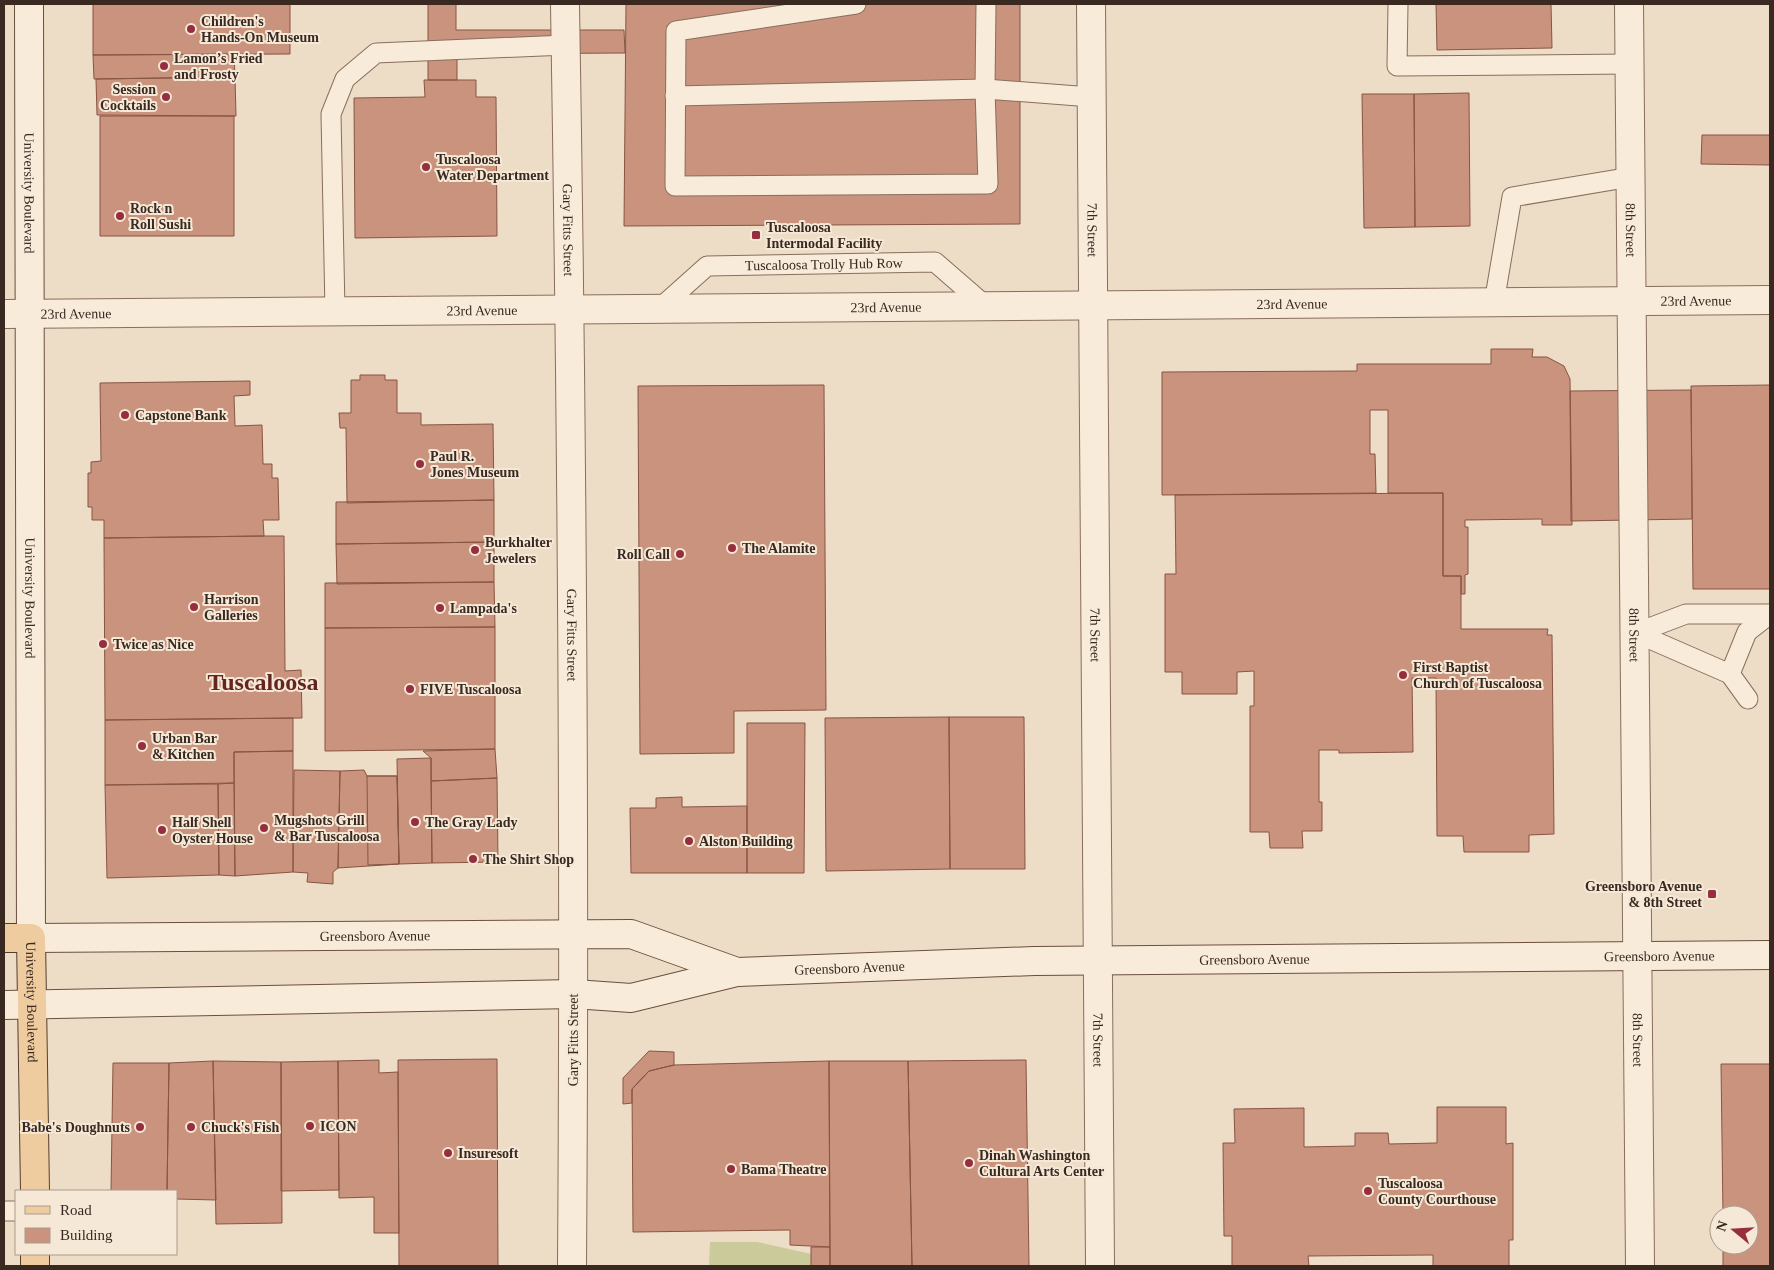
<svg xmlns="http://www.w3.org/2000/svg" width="1774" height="1270" viewBox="0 0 1774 1270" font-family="'Times New Roman',serif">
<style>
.park{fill:#cbca9a}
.building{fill:#ca937e;stroke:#875543}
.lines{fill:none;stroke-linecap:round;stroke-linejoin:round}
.lane-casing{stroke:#886e5c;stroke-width:21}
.street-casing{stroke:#886e5c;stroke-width:30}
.secondary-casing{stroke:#6a4f3f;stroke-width:30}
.primary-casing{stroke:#563d30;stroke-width:30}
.lane{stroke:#f8ebda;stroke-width:19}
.street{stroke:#f8ebda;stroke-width:28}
.secondary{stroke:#f8ebda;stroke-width:28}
.primary{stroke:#efcca0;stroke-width:28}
.poi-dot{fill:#962e3d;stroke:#f5e8d6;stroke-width:2}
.labels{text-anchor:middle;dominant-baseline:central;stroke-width:4;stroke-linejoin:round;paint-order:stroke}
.poi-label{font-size:14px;font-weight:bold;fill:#392920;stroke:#f5e8d6;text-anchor:start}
.street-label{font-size:14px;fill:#392920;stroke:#f5e8d6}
.town-label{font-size:24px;font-weight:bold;fill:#642520;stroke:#f5e8d6}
</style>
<rect width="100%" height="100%" fill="#eddcc6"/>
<path class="park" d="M710,1242H757L811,1254V1266H709Z"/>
<path class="building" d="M93,4H290V54L93,55Z
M428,4H456V30H624L625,53L457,54V80H428Z
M626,4H1020V224L624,226Z
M1436,4H1551L1552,48L1437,50Z
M234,54L235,77L94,79L93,55Z
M235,77L236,116L97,115L96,79Z
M424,80H476V97H496L497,236L355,238L354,98L425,97Z
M1469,93L1470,226L1415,227L1414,94Z
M1362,94H1414L1415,227L1364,228Z
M100,116H234V236H100Z
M1702,135H1770V165L1701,164Z
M1491,349H1533L1532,357H1547L1564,366L1570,379L1572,525H1542V519L1465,520V527H1468V574L1465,575V594H1461V576H1443V493H1388V410H1370V454H1375L1376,493L1162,495V372L1357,371V364H1491Z
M360,375H385V380H397V413H421V425L493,424L494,500L347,503L346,428H340L339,413H351V380H360Z
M250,381V395L234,396L235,426L262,425L263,464H272V478H278L279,520H263L264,536L104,538V520H92V507H88V473H91V462L101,461L100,383Z
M824,385L826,710L734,711V753L640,754L638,386Z
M1770,385V589H1693L1691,386Z
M1691,390L1692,519L1571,521L1570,391Z
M1443,493V576H1461V629H1548L1547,635H1552L1554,834L1529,835V852H1464L1463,836H1437L1436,678H1412L1413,752L1339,753V750H1319V802H1322V831H1302L1303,848H1270L1269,832H1250V706H1254V671L1237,672V694H1182V672H1165V574H1176L1175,495Z
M494,500V542L336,544V502Z
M264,536H284L285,671L301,670L302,718L105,720L104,538Z
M494,542V582L337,584L336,544Z
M494,582L495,627L325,628V583Z
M495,627V749L325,751V628Z
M949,717L950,869L826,871L825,718Z
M949,717H1024L1025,869H950Z
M293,718V751L234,752V783L105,785V720Z
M747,723H805L804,873H747Z
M495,749L497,778L431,781V758L423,751Z
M293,751V872L235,876L234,752Z
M431,758L432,863L399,864L397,759Z
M294,770L340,771L338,868L333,872V884L307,882L308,873L293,872Z
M364,770L367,776H397L399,864L338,868L340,771Z
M367,776H397L399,864L368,865Z
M497,778L498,862L432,863L431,781Z
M234,783L235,876L219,875L218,784Z
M218,784L219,875L107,878L105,785Z
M682,797V807L747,806V873H631L630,808H656V798Z
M649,1051L674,1052V1065L649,1071L632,1089V1103L623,1104V1078Z
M497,1059L498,1266H399L398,1060Z
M379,1060V1073L398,1072L399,1233H374V1197L339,1198L338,1061Z
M1026,1060L1029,1266H912L908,1061Z
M213,1061L216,1200L176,1199V1191H167L169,1063Z
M213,1061L281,1062L282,1223L216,1224Z
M338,1061L339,1190L281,1191V1062Z
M829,1061H908L912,1266H830Z
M829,1061L830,1247L790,1245V1230L633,1232L632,1089L649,1071L674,1065Z
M113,1063H169L167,1191H111Z
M1721,1064H1770V1266H1723V1245H1749V1215H1723Z
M1437,1107H1506V1144L1513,1143V1240H1509V1266H1433V1255L1308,1256L1309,1266H1232V1236H1224L1223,1143H1235L1234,1109L1304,1108V1147L1355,1146V1133H1388L1389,1144L1437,1143Z
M811,1247H830V1266H811Z"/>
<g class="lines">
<defs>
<g id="lane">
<path d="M856,4L676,31L675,186L988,184L985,89L986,4"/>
<path d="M1398,4L1397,66L1630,64"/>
<path d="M675,96L985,89L1091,97"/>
<path d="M1494,303L1512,197L1631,177"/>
<path id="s1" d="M660,308L707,266L935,262L988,308"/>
<path d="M335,311L331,114L345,79L376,53L566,45"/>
<path d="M1636,633L1686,614H1770"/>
<path d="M1636,633L1730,674L1748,699"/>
<path d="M1730,674L1747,632L1770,614"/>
<path d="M4,1211H16"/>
</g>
<g id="street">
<path id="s2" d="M565,4C572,425 575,845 572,1266"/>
<path id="s3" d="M1091,4L1100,1266"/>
<path id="s4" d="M1629,4L1640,1266"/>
<path id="s5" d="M4,314L1770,300"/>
</g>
<g id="secondary">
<path id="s6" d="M29,4L31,938L631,934L737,972"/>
<path id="s7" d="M4,1005L574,994L631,998L737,972L1034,961L1770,955"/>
</g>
<g id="primary">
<path id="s8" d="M4,938H31L35,1191"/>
<path d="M35,1254V1266"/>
</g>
</defs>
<use href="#lane" class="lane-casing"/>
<use href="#street" class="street-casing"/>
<use href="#secondary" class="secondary-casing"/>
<use href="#primary" class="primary-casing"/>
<use href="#lane" class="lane"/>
<use href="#street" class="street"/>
<use href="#secondary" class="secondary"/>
<use href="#primary" class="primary"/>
</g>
<g class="poi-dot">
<circle cx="191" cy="29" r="5"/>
<circle cx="164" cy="66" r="5"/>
<circle cx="166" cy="97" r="5"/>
<circle cx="426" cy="167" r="5"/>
<circle cx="120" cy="216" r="5"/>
<rect x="751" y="230" width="10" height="10" rx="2.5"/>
<circle cx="125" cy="415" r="5"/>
<circle cx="420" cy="464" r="5"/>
<circle cx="732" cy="548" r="5"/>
<circle cx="475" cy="550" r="5"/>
<circle cx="680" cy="554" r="5"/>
<circle cx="194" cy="607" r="5"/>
<circle cx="440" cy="608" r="5"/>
<circle cx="103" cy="644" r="5"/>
<circle cx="1403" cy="675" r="5"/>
<circle cx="410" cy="689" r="5"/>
<circle cx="142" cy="746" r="5"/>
<circle cx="415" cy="822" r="5"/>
<circle cx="264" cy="828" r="5"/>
<circle cx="162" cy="830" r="5"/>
<circle cx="689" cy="841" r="5"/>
<circle cx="473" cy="859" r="5"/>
<rect x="1707" y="889" width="10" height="10" rx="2.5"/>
<circle cx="310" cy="1126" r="5"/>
<circle cx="140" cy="1127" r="5"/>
<circle cx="191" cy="1127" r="5"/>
<circle cx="448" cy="1153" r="5"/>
<circle cx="969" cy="1163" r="5"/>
<circle cx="731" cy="1169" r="5"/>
<circle cx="1368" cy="1191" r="5"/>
</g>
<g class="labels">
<g class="poi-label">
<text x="201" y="21">Children's<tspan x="201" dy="16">Hands-On Museum</tspan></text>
<text x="174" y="58">Lamon’s Fried<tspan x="174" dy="16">and Frosty</tspan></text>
<text x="156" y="89" text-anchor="end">Session<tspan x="156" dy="16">Cocktails</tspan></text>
<text x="436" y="159">Tuscaloosa<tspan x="436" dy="16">Water Department</tspan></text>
<text x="130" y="208">Rock n<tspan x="130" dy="16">Roll Sushi</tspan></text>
<text x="766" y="227">Tuscaloosa<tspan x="766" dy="16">Intermodal Facility</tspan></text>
<text x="135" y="415">Capstone Bank</text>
<text x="430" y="456">Paul R.<tspan x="430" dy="16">Jones Museum</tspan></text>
<text x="485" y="542">Burkhalter<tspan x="485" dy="16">Jewelers</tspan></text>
<text x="742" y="548">The Alamite</text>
<text x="670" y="554" text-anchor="end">Roll Call</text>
<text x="204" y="599">Harrison<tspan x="204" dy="16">Galleries</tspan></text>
<text x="450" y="608">Lampada's</text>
<text x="113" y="644">Twice as Nice</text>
<text x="1413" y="667">First Baptist<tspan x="1413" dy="16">Church of Tuscaloosa</tspan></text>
<text x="420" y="689">FIVE Tuscaloosa</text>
<text x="152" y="738">Urban Bar<tspan x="152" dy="16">&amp; Kitchen</tspan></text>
<text x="274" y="820">Mugshots Grill<tspan x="274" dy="16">&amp; Bar Tuscaloosa</tspan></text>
<text x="172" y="822">Half Shell<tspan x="172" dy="16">Oyster House</tspan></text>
<text x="425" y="822">The Gray Lady</text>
<text x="699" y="841">Alston Building</text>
<text x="483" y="859">The Shirt Shop</text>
<text x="1702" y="886" text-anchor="end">Greensboro Avenue<tspan x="1702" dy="16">&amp; 8th Street</tspan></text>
<text x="320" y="1126">ICON</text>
<text x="130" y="1127" text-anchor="end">Babe's Doughnuts</text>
<text x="201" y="1127">Chuck's Fish</text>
<text x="458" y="1153">Insuresoft</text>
<text x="979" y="1155">Dinah Washington<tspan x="979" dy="16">Cultural Arts Center</tspan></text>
<text x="741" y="1169">Bama Theatre</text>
<text x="1378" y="1183">Tuscaloosa<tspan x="1378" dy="16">County Courthouse</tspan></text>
</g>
<g class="street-label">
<text stroke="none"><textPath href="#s6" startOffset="189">University Boulevard</textPath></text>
<text stroke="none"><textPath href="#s2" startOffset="226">Gary Fitts Street</textPath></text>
<text stroke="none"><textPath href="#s3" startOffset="226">7th Street</textPath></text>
<text stroke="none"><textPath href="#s4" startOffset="226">8th Street</textPath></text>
<text stroke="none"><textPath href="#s1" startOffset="180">Tuscaloosa Trolly Hub Row</textPath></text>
<text stroke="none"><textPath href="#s5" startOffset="1692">23rd Avenue</textPath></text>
<text stroke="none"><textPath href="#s5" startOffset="1288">23rd Avenue</textPath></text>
<text stroke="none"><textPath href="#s5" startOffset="882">23rd Avenue</textPath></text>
<text stroke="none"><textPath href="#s5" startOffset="478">23rd Avenue</textPath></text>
<text stroke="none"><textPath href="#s5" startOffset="72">23rd Avenue</textPath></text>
<text stroke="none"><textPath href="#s6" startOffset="594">University Boulevard</textPath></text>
<text stroke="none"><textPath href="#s2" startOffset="631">Gary Fitts Street</textPath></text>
<text stroke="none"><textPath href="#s3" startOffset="631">7th Street</textPath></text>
<text stroke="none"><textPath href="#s4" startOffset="631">8th Street</textPath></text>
<text stroke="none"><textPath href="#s6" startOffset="1278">Greensboro Avenue</textPath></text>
<text stroke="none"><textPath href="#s7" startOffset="1659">Greensboro Avenue</textPath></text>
<text stroke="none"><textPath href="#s7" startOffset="1254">Greensboro Avenue</textPath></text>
<text stroke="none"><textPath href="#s7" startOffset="849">Greensboro Avenue</textPath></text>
<text stroke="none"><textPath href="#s8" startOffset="91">University Boulevard</textPath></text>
<text transform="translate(573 1040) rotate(-90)">Gary Fitts Street</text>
<text stroke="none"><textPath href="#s3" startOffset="1036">7th Street</textPath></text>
<text stroke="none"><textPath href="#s4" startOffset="1036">8th Street</textPath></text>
</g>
<g class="town-label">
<text x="263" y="682">Tuscaloosa</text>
</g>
</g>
<rect width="1774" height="1270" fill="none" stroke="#392920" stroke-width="10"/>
<rect x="15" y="1190" width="162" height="65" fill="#f5e8d6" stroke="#aa9c8d"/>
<rect x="25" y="1206" width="25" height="8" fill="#efcca0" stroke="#aa9c8d"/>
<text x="60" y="1215" font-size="15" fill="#392920">Road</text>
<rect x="25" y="1228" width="25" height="15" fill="#ca937e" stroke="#aa9c8d"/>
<text x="60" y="1240" font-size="15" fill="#392920">Building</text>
<g transform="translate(1734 1230) rotate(288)"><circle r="24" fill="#f5e8d6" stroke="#aa9c8d"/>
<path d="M0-4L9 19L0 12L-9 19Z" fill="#962e3d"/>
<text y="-8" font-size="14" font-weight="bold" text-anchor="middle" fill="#392920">N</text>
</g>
</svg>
